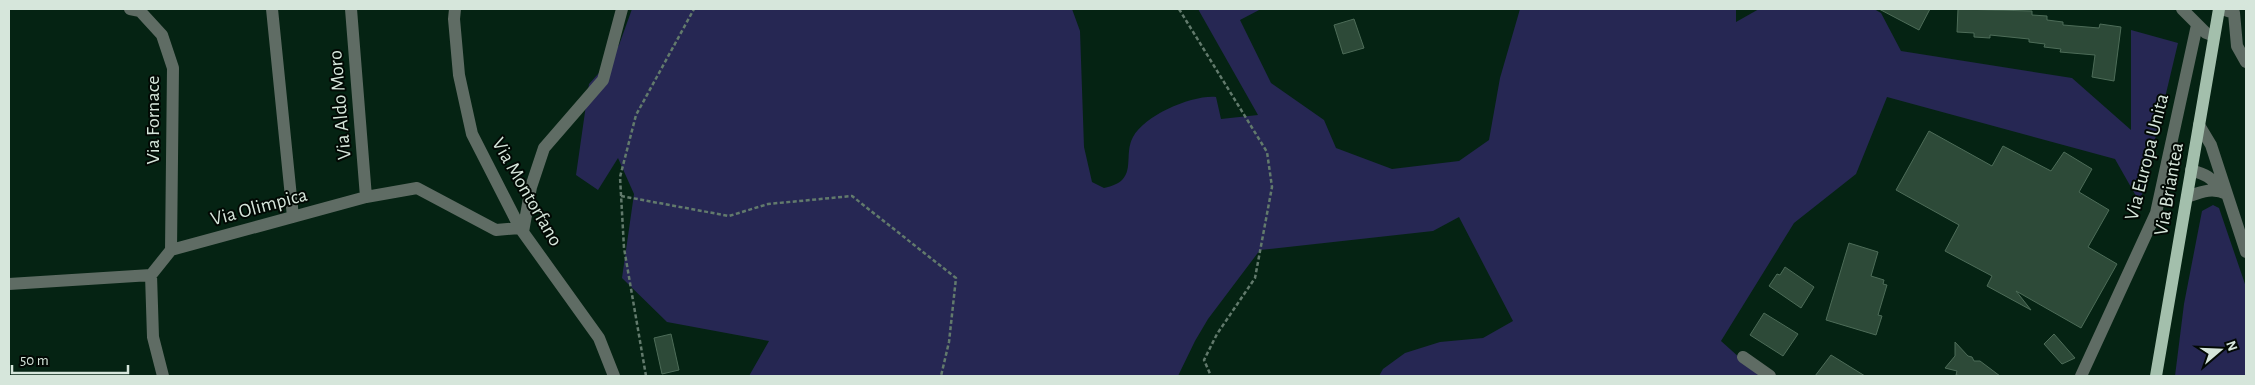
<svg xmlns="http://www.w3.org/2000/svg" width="2255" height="385" viewBox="0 0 2255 385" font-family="'Alegreya Sans',sans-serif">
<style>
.green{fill:#262753}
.building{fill:#2d4a38;stroke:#4d6c58}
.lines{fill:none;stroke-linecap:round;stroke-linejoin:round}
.path{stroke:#627a6c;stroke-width:2.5;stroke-dasharray:4 2.5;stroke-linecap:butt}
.minor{stroke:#5f6c64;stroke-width:12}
.major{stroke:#a3bfac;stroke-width:12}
.labels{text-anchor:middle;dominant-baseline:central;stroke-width:4;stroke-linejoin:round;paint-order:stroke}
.street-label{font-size:20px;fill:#d6e6db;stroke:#020904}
</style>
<rect width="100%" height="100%" fill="#052313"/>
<path class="green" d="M632,9H1072L1080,31L1084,147L1092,182L1104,188C1140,181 1122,157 1133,137C1145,115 1192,95 1216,97L1221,119L1258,115L1198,9H1261L1240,20L1271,83L1324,120L1336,148L1392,169L1459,161L1489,140L1500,78L1520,9H1736V22L1759,9H1874L1881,13L1901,51L2072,78L2131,130V30L2178,43L2140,203L2115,159L1887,97L1856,174L1794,223L1721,341L1760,376H1379L1383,369L1405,353L1440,342L1483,338L1513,321L1459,217L1433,231L1260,250L1208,319L1195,341L1178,376H749L769,341L667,322L622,278L634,194L618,158L598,190L576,175L589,84L608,63L619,45Z
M2213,205L2219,208L2246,287V376H2175L2184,304L2202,211Z"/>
<path class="building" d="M1879,9H1930L1919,30Z
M1958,9L2032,11V15L2047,16V20L2063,22V25L2099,28L2100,24L2121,27L2114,81L2092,77L2095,55L2060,52L2061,49L2044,47L2045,44L2029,42V39L1990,35V38L1974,37V33L1957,32Z
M1354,19L1364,48L1343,54L1334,25Z
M1929,131L1992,166L2003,146L2051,171L2064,152L2092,169L2079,192L2109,210L2088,247L2117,264L2081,328L2016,291L2031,310L1987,286L1992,276L1945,251L1959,225L1896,190Z
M1849,243L1878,252L1871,276L1884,280L1883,284L1887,285L1878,315L1882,316L1876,335L1826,320Z
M1785,267L1814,287L1801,308L1769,286L1777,274L1780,275Z
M1764,313L1798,334L1783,356L1750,335Z
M671,334L679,370L662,374L654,338Z
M2054,334L2075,358L2062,364L2044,344Z
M1955,342L1968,356L1972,357L1974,361H1980L2000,376H1963L1956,375L1957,371L1945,368L1955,356Z
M1831,355L1865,376H1815Z"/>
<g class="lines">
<path class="path" d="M1179,9L1267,152L1272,187L1255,278L1217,334L1204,360L1211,376
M621,196L729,216L768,204L852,196L956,278L949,342L941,376
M646,376L624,248L620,177L636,115L694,9"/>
<path class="minor" d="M130,9L140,11L162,35L173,68L171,250
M272,9L293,217
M351,9L366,197
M455,9L454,19L459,75L472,134L520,228L599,338L614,376
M2182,9L2206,33L2214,36
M2222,9L2234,13L2237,46L2246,62
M2199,125L2211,145L2246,252
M2191,170C2204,174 2213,177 2219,190
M2187,197C2201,192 2212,187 2227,194
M523,232L531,187L544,148L603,80L622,9
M151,275L153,337L163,376
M9,284L151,275L171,250L366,197L417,188L496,230L520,228
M1743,357L1770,376
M2081,376L2156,213L2197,25"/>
<path class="major" d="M2156,376L2219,9"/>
</g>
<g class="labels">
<g class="street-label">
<text transform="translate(340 105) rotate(-95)">Via Aldo Moro</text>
<text transform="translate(153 120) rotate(-90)">Via Fornace</text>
<text transform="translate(2147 157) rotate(-76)">Via Europa Unita</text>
<text transform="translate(2169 189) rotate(-80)">Via Briantea</text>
<text transform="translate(527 192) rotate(60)">Via Montorfano</text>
<text transform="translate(259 207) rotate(-15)">Via Olimpica</text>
</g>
</g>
<rect width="2255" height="385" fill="none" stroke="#d6e6db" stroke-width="20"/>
<g transform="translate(2220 350) rotate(71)" stroke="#020904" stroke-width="4" paint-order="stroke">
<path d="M0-4L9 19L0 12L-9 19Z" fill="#d6e6db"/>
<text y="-8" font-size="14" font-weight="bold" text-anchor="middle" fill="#d6e6db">N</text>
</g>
<path d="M12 365v8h116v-8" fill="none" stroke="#d6e6db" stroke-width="2.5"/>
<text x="20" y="365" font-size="15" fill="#d6e6db" stroke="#020904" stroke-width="4" paint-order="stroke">50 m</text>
</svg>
